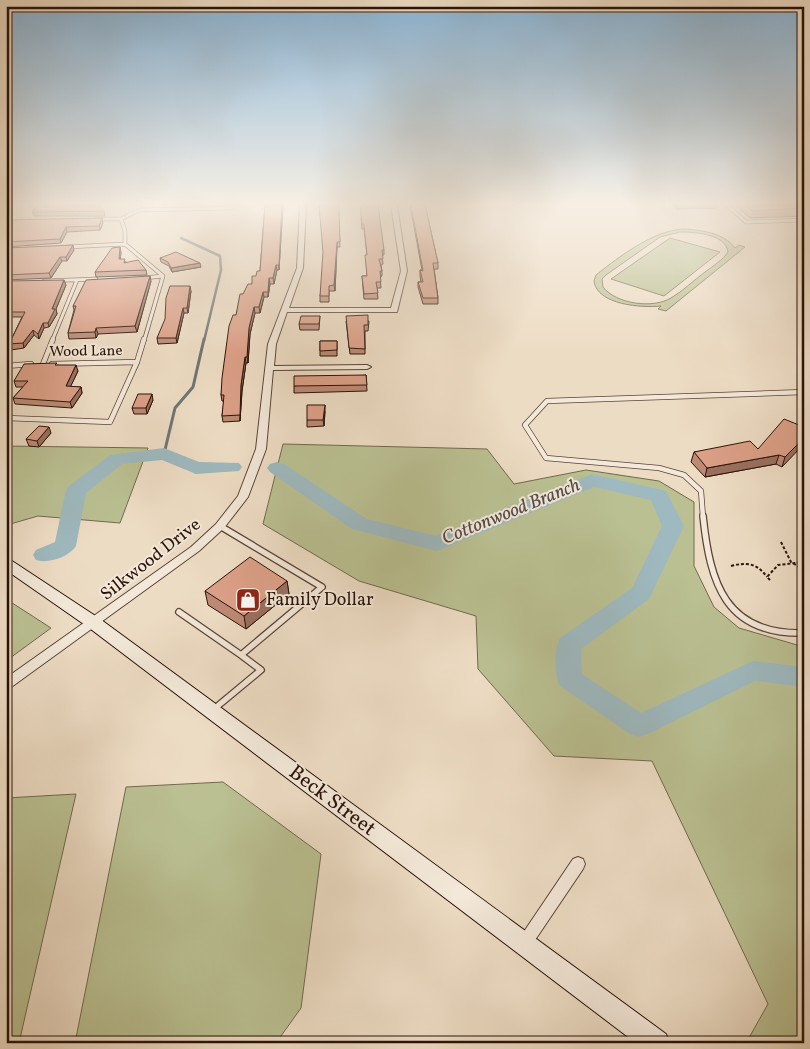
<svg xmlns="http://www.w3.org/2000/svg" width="810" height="1049" viewBox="0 0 810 1049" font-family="Vollkorn,serif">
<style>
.green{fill:#bac092;stroke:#72694d;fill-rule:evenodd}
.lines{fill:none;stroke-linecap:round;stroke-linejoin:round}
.stream-far1{stroke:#6f7676;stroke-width:2.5}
.stream{stroke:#6f7676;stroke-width:3}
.river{fill:#9eb9bf;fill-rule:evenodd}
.lane-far2-casing{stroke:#5a4437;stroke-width:4.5}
.lane-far1-casing{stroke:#5a4437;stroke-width:6}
.lane-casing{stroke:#5a4437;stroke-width:8}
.street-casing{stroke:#5a4437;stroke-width:2}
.secondary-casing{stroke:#291208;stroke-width:2}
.path{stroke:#291208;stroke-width:2;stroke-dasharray:3 2;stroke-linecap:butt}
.lane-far2{stroke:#f3e8d9;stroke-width:3}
.lane-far1{stroke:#f3e8d9;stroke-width:4.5}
.lane{stroke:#f3e8d9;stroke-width:5.5}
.street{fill:#f3e8d9;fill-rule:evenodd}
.secondary{fill:#f3e8d9;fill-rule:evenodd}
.wall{fill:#bd8a75;stroke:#291208}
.shaded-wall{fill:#9a705f;stroke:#291208}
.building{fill:#dca088;stroke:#291208}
.labels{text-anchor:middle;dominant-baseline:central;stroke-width:4;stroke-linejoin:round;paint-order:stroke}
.far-street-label{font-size:15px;fill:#291208;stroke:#f3e8d9}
.street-label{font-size:18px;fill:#291208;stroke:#f3e8d9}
.poi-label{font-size:18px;fill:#291208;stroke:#f3e8d9;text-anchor:start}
.water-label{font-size:19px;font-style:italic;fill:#524c48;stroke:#f3e8d9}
.near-street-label{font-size:21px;fill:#291208;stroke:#f3e8d9}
</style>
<rect width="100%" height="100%" fill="#eddcc4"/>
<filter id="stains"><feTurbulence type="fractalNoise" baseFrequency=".004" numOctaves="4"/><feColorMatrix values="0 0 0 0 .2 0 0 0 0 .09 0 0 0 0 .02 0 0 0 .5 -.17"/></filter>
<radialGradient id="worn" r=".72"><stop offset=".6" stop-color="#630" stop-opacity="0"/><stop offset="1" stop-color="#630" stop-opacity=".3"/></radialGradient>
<path class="green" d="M684,229C702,230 724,233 735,248L739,245L745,247L666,311L658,309L661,306C642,308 597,305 594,281L596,275C620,256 654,230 684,229ZM680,232C695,232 726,234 728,252C723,260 713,266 705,272C694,280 683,291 671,298C653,309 616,304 603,287L602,279L606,275L660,237Z
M670,238L720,252L664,296L611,279Z
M283,444L487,449L514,484L586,470L659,481L694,502V566L714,607L739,628L804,647V1043H746L768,1004L652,761L554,756L478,669L476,616L359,581L263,524Z
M6,446L148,448L120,523L38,516L7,525L6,529Z
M6,599L51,628L6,661Z
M223,782L321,854L301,1008L276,1043H75L126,787Z
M76,794L19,1043H6V798Z"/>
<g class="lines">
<path class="stream-far1" d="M181,238L220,256L221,270L204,341"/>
<path class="stream" d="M164,454L175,408L193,387L204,339"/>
<path class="river" d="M164,448L199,462L239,463L242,467L239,471L196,474L162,460L122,464L86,493L76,546C69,557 48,564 36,560L33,555L36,550L55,542L66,490L69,486L110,455Z
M277,462L284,464L367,519L436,536L592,474L666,491L684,526L649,599L581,649L582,674L641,713L753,661L804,667V687L755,681L648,734L639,737L630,734L560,686C554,674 554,650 560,638L632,588L662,526L651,500L594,487L437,551L352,529L270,472L267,468L270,464Z"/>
<defs>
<path id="lane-far2" d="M727,205L746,222L804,220
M96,219H121
M121,219L139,210L231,208L232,205
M121,219L125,231V244L163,276L144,341
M67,247L125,244
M144,278L163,276
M44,281L96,279
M52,341L77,280"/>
<path id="lane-far1" d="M43,364L53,339
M52,364L137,362
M6,366L31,364
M6,418L110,422L137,362L144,339
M703,517L701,491L684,475L659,468L546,458L525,425L547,401L804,392"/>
<path id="lane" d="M703,516C710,583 725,635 804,633
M179,612L241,655
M214,709L261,670L241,655L322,587L220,526"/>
<path id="street" d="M300,205H306L303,268L289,308H391L401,271L391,205H397L407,271L397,312H287L276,344L274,366L367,365L371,367L367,369L273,370L266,449L248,497L224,528L199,551L10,688L6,690V678L191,547L216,524L238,496L256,449L268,344L297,268Z
M578,857L583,859L585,864L583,869L529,949L524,952L519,949L516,944L519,939L573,859Z"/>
<path id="secondary" d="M6,557L100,619L666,1034L669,1043H636L88,627L6,570Z"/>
</defs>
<use href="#lane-far2" class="lane-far2-casing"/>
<use href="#lane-far1" class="lane-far1-casing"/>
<use href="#lane" class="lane-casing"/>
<use href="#street" class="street-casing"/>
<use href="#secondary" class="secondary-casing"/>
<path class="path" d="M781,542L791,562L804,570
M731,566C747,562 757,563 767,577
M770,580L767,577L778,565L804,562"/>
<use href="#lane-far2" class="lane-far2"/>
<use href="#lane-far1" class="lane-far1"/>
<use href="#lane" class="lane"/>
<use href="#street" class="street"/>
<use href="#secondary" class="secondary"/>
</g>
<path class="wall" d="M265,205H283L279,270H277L274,284H270L268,297H264L260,313H255L250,334L248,363H246L242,391L240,421L223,422L222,416L224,401H222L221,395L236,315L243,294L252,284L260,271Z
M338,205L340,247H337L335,291H329V302H320V296Z
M410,205H425L438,263V269H434L438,298V304H423L418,287V282H421L420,276V270H422Z
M673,205H716V208L677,209Z
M735,205H804V216L750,218Z
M104,211L105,216H34L32,212Z
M361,218L384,250V255H382L383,264L381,265L382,271V276L380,277L381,288H377L378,299H364L362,276H367V255L364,229H362Z
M6,220L103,223L100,230L67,232L61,243L6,247Z
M6,248L74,250L67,261H62L51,278L6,280Z
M121,252L120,259L126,262L146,270L147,275L96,277L95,272Z
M160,258L201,267L172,272L169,266L161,262Z
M6,281L66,285L56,309L57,314L49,327L44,328L39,339L34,335L24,348L11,350L9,344L22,317H6Z
M151,281L137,332L98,334L96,338L69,339L68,333L74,310L73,306Z
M191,291L188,313H184L177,343L158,344L157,338Z
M320,316L319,330H300L299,324Z
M346,321H369L368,331H365V354H350Z
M320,341H337V356H320Z
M58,365L78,371L70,387H81L82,393L72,408L15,404L13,398L23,387H16L14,381Z
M366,375L367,391L294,393V386Z
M153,400L147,414H134L132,408Z
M325,411L324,426L307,427V420Z
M804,427L782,467L776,464L705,477L691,462L694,452L758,449Z
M51,433L39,447L29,446L26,439Z
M287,581L289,594L246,629L208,605L205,591Z"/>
<path class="shaded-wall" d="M282,205H283L279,270V265Z
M102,218L103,223L100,230L99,226Z
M66,227L67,232L61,243L60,239Z
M337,242V247L335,291L334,285Z
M73,245L74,250L67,261L66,257Z
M120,247L121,252L120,264L119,259Z
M60,257L62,261L51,278L49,273Z
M200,263L201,267L172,272L171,268Z
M276,265L277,270L274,284L273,278Z
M150,276L151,281L137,332L135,326Z
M269,278L270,284L268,297V292Z
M64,280L66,285L56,309L57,314L49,327L48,323L52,309Z
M190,286L191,291L188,313L187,308Z
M263,292L264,297L260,313L259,307Z
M254,307L255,313L250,334L248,363L247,357L249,328Z
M183,308L184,313L177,343L176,338Z
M43,323L44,328L39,339L38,334Z
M96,328L98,334L96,338L95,332Z
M33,330L34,335L24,348L23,343Z
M245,357L246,363L242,391L240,421V415L241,385Z
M76,365L78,371L68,392L66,386Z
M81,387L82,393L72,408L70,402Z
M152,394L153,400L147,414L146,408Z
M325,405V411L324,426L323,420Z
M49,427L51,433L39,447L37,441Z
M804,434V444L782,467L785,457Z
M779,455L776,464L705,477L707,468Z
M287,581L289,594L246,629L244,616Z"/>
<path class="building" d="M38,205H99L104,211L32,212Z
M265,205H282L279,265H276L273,278H269L268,292H263L259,307H254L249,328L247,357H245L241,385L240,415L222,416L224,395H221L222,378L229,326L233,315H236L240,294H243L248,284H252V276H256L257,271H260Z
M319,205H338L339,210L340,242H337L334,285L329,286V296H320L323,252Z
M360,205H378L384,250H382L383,259H379L382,271H380L381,282H376L378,293L364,294L362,276H367L365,255H367L364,224H362Z
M411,205H425L438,263H433L438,298H423L418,282H423L420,270L423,271Z
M745,205H804V208L752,211Z
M102,218L99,226L66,227L60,239L6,242V220Z
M73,245L66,257H60L49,273L6,275V248Z
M120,247L119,259H125L124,263L138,260L146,270L95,272L112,248Z
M176,252L200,263L171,268L168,262L160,258Z
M150,276L135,326L96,328L95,332L68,333L76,306H73L86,280Z
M64,280L52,309H55L48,323H43L38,334L33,330L23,343L9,344L25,312H6V281Z
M170,286H190L187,308H183L176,338H157L165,319L166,298Z
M368,315V325H364L365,349L349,348L346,316Z
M301,316H320L319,324H299Z
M320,341H337V350L320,351Z
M57,363L55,365H76L66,386L81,387L70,402L13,398L28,381H14L24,364Z
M366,375L367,385L294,386V376Z
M138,394H152L146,408H132Z
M307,405H325L323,420H307Z
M784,419L804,427V438L785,457L779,455L707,468L694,452L750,441L758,449Z
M39,426L49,427L37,441L26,439Z
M250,557L287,581L244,616L205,591Z"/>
<linearGradient id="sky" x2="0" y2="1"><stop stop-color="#8ab6d8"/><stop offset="0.58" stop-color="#f7efe4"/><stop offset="1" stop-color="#f7efe4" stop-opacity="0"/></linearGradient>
<rect width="810" height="351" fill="url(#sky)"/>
<defs>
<symbol id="shop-square" viewBox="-11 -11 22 22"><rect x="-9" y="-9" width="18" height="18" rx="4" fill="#8f2418" stroke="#f3e8d9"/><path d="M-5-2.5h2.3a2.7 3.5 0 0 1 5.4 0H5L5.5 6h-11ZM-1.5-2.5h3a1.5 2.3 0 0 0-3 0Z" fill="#fff"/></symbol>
</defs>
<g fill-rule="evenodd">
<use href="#shop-square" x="234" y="586" width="28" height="28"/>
</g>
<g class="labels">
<g class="far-street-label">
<text transform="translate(86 352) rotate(-1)">Wood Lane</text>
</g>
<g class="street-label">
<text transform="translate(151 560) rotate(-38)">Silkwood Drive</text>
</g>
<g class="poi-label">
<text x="266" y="600">Family Dollar</text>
</g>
<g class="water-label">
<text transform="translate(511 512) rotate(-22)">Cottonwood Branch</text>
</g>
<g class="near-street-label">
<text transform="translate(332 801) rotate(37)">Beck Street</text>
</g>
</g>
<rect width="810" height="1049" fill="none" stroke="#eddcc4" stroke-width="25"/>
<rect x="8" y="8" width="795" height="1034" fill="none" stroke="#291208" stroke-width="2.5"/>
<rect x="12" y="12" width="785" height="1024" fill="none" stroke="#291208"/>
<rect width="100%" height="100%" filter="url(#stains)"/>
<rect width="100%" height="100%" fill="url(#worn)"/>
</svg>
